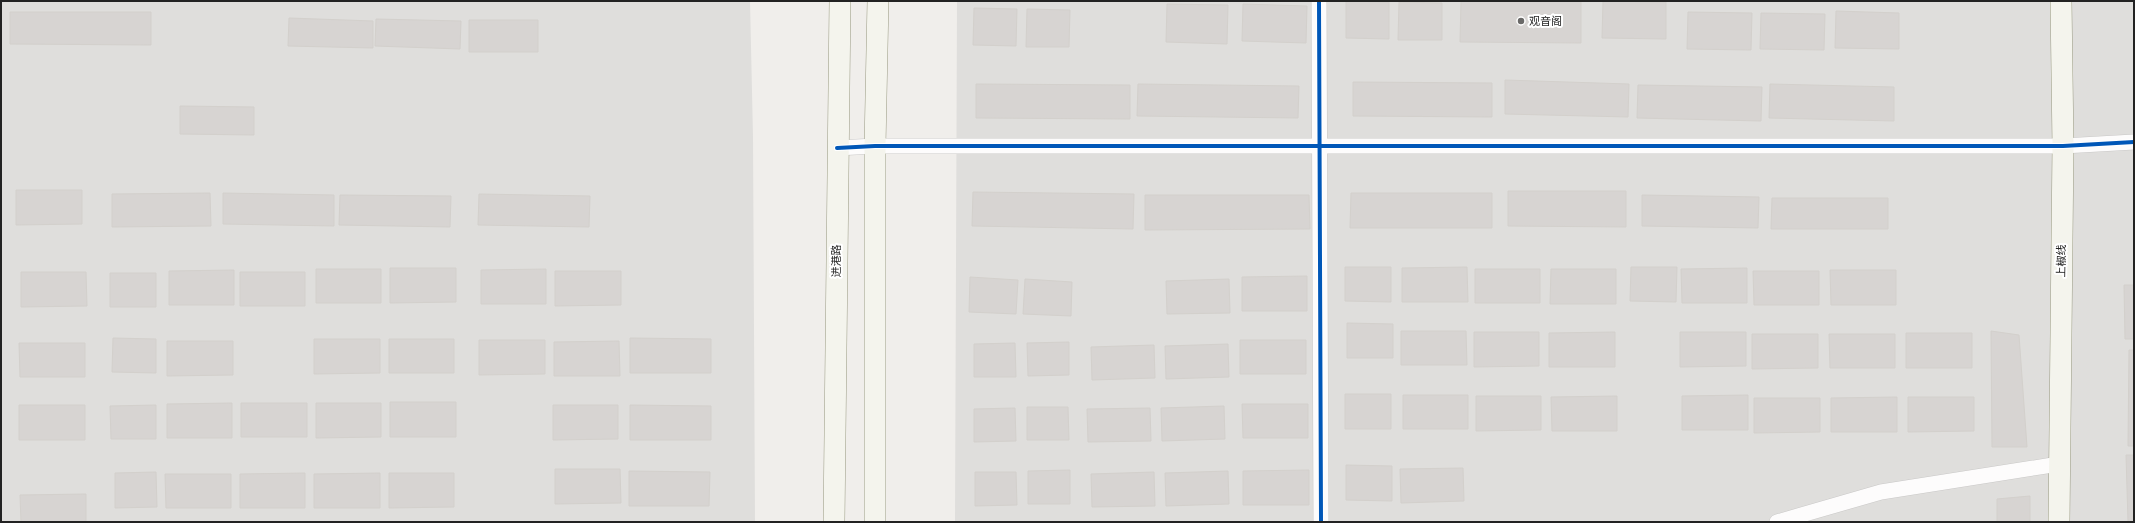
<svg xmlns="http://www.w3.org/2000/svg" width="2135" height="523" viewBox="0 0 2135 523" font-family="Jost,'Noto Sans SC',sans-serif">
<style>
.residential{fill:#dfdedc}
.building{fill:#d7d4d2;stroke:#d3d0cc}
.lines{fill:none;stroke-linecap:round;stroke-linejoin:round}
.street-casing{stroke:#c9c8c7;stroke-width:16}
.secondary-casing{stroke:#999a82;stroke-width:22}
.street{stroke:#fdfcfc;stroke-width:15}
.secondary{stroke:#f4f4ed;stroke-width:21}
.cycleway-casing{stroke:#fff;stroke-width:6}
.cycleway{stroke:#0057b8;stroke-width:4}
.poi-dot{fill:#6a6968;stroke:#fff;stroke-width:1.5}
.labels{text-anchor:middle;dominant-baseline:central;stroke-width:4;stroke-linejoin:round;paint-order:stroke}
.poi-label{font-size:11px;fill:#222;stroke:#fff;text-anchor:start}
.street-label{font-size:11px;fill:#222;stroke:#fff}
</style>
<rect width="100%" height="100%" fill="#f0eeeb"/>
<path class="residential" d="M1,1H750L753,137L755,522H1Z
M957,1H2134V522H955Z"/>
<path class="building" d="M1346,1L1389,2V39L1346,38Z
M1461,1H1581V43L1460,42Z
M1603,1L1666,2V39L1602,38Z
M1399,2L1442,3V40H1398Z
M1167,4L1228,5L1227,44L1166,42Z
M1243,4L1307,6L1306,43L1242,41Z
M974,8L1017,9L1016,46L973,45Z
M1027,9L1070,10L1069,47H1026Z
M1836,11L1899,13V49L1835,48Z
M10,12H151V45L10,44Z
M1688,12L1752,13L1751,50L1687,49Z
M1761,13L1825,14L1824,50L1760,49Z
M289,18L373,21V48L288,46Z
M376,19L461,21L460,49L375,46Z
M469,20H538V52H469Z
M1505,80L1629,84L1628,117L1505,114Z
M1353,82L1492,83V117L1353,116Z
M976,84L1130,85V119L976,118Z
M1138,84L1299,86L1298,118L1137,116Z
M1770,84L1894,87V121L1769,118Z
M1638,85L1762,87L1761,121L1637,118Z
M180,106L254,107V135L180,134Z
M16,190H82V224L16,225Z
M1508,191H1626V227L1508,226Z
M973,192L1134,194L1133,229L972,226Z
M210,193L211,226L112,227V194Z
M223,193L334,195V226L223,224Z
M1351,193H1492V228H1350Z
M479,194L590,196L589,227L478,225Z
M340,195L451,196L450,227L339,225Z
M1145,195H1309L1310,229L1145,230Z
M1642,195L1759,197L1758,228L1642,226Z
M1772,198H1888V229H1771Z
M1345,267H1391V302L1345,301Z
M1467,267L1468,302H1402V268Z
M1631,267H1677L1676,302L1630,301Z
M390,268H456V302L390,303Z
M1747,268V303H1682L1681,269Z
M316,269H381V303H316Z
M546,269V304H481V270Z
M1475,269H1540V303H1475Z
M1551,269H1616V304H1550Z
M234,270V305H169V271Z
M1830,270H1896V305H1831Z
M555,271H621V305L555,306Z
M1753,271H1819V305H1754Z
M21,272H86L87,306L21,307Z
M240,272H305V306H240Z
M110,273H156V307H110Z
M1307,276V311H1242V277Z
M970,277L1018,280L1016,314L969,312Z
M1025,279L1072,282L1071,316L1023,314Z
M1229,279L1230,313L1167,314L1166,281Z
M2124,285H2134V339H2125Z
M1347,323L1393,324V358H1347Z
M1401,331H1466L1467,365H1401Z
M1991,331L2019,335L2027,447H1992Z
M1474,332H1539V366L1474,367Z
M1615,332V367H1549V333Z
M1680,332H1746V366L1680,367Z
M1906,333H1972V368H1906Z
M1752,334H1818V368L1752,369Z
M1829,334H1895V368H1830Z
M113,338L156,339V373L112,372Z
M630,338L711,339V373H630Z
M314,339H380V373L314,374Z
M389,339H454V373H389Z
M479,340H545V374L479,375Z
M1240,340H1306V374H1240Z
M167,341H233V375L167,376Z
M619,341L620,376H554V342Z
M1069,342V375L1028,376L1027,343Z
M19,343H85V377H20Z
M1015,343L1016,377H974V344Z
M1228,344L1229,377L1166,379L1165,346Z
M1154,345L1155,378L1092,380L1091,347Z
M2129,350H2134V446H2128Z
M1345,394H1391V429H1345Z
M1403,395H1468V429H1403Z
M1748,395V430H1682V396Z
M1476,396H1541V430L1476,431Z
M1617,396V431H1552L1551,397Z
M1897,397V432H1831V398Z
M1908,397H1974V431L1908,432Z
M1754,398H1820V432L1754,433Z
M390,402H456V437H390Z
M232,403V438H167V404Z
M241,403H307V437H241Z
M316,403H381V437L316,438Z
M1242,404H1308V438H1243Z
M19,405H85V440H19Z
M156,405V439H111L110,406Z
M553,405H618V439L553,440Z
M630,405L711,406V440H630Z
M1224,406L1225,439L1162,441L1161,408Z
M1027,407H1068L1069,440H1027Z
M1015,408L1016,441L974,442V409Z
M1150,408L1151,441L1088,442L1087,409Z
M2126,455H2134V522H2128Z
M1346,465L1392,466V501L1346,500Z
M1463,468L1464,501L1401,503L1400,469Z
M555,469H620L621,503L555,504Z
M1070,470V504H1028V471Z
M1309,470V505H1243V471Z
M629,471L710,472L709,506H629Z
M1228,471L1229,504L1166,506L1165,473Z
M156,472L157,507L115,508V473Z
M975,472H1016L1017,505L975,506Z
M1154,472L1155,506L1092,507L1091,474Z
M305,473V508H240V474Z
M380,473V508H314V474Z
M389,473H454V507L389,508Z
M165,474H231V508H166Z
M86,494V522H21L20,495Z
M2030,496V522H1997V499Z"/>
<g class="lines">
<defs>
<path id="street" d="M1319,1L1321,522
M837,148L875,146H2063L2134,142
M1777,522L1881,492L2059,464"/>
<path id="secondary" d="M834,522L840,1
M875,522V146L878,1
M2059,522L2063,146L2061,1"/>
</defs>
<use href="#street" class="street-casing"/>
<use href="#secondary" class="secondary-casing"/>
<use href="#street" class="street"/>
<use href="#secondary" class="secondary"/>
<defs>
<path id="cycleway" d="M1319,1L1321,522
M837,148L875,146H2063L2134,142"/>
</defs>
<use href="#cycleway" class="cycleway-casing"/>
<use href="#cycleway" class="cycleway"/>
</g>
<circle class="poi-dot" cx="1521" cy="21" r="4"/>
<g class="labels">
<g class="poi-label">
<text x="1529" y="21">观音阁</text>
</g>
<g class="street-label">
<text transform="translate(836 261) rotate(-90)">进港路</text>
<text transform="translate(2061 261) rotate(-89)">上椒线</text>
</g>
</g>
<rect width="2135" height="523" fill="none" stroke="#222222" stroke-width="4"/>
</svg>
